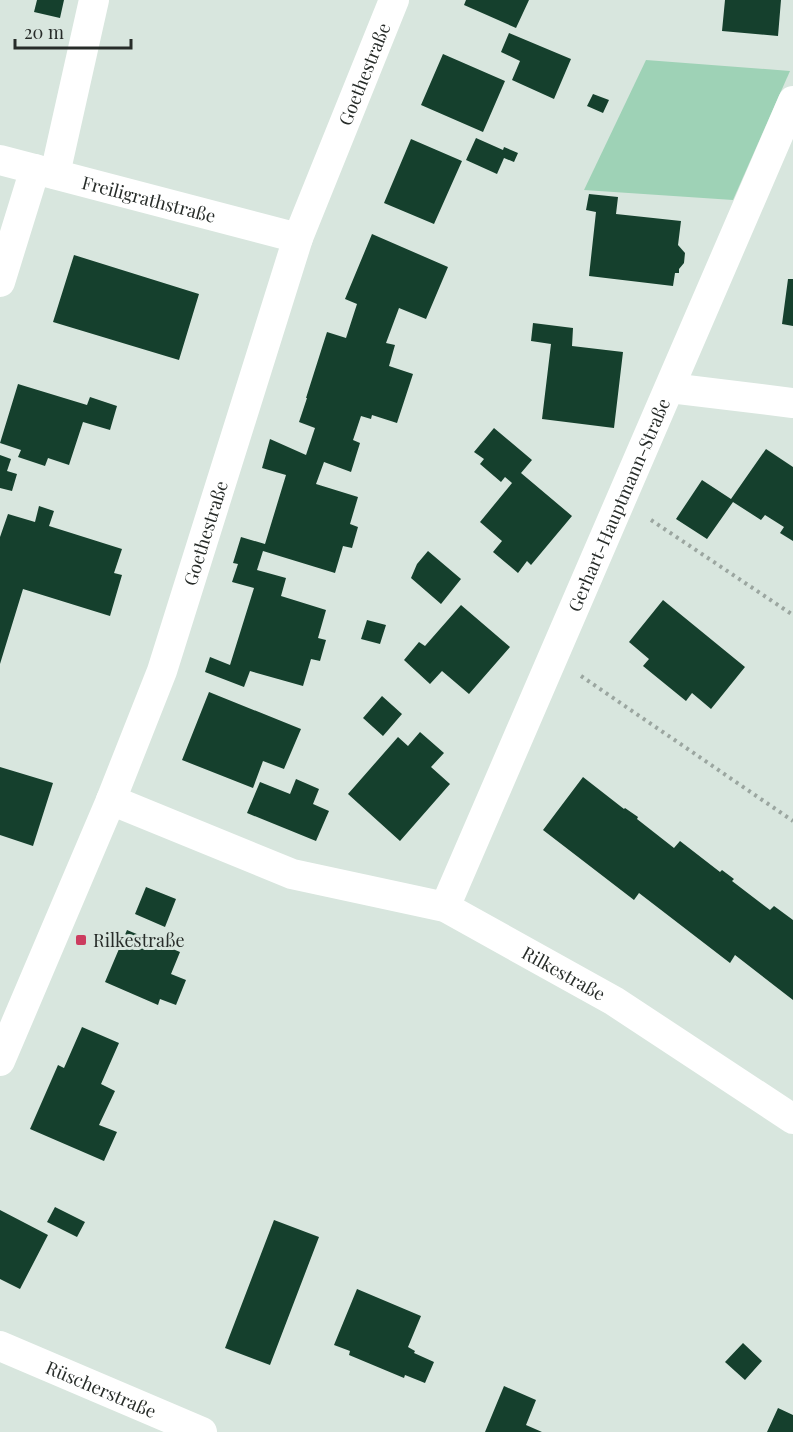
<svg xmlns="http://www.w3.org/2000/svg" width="793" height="1432" viewBox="0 0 793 1432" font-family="'Playfair Display',serif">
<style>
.green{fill:#9ed2b6}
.building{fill:#15402d}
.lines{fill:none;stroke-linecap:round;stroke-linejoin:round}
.path{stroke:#9ba6a0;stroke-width:4;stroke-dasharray:3 4.5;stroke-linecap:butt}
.minor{stroke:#fff;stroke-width:30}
.poi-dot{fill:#cc3c5f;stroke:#d8e6de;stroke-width:2}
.labels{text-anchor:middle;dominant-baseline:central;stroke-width:6;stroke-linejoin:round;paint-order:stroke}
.street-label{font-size:18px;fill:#272c29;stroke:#d8e6de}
.poi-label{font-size:18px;fill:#272c29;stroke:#d8e6de;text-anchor:start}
</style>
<rect width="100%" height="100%" fill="#d8e6de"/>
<path class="green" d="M646,60L790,71L733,200L584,190Z"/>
<path class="building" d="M37,0H64L60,18L34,12Z
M466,0H529L516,28L464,5Z
M725,0H781L778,36L722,31Z
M509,33L571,59L554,99L512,80L520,61L501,52Z
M443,54L505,81L483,132L421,105Z
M593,94L609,100L603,113L587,106Z
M476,138L503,150L504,147L518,153L514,162L504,158L497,174L466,160Z
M411,139L462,161L434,224L384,203Z
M589,194L618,197L616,214L681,221L678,245L685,253L684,263L679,269V273H675L673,286L589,276L596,212L586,210Z
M372,234L448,267L426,319L399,308L386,343L395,345L389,366L413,374L397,423L372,415L371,419L361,416L353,440L360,443L351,472L324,462L316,484L358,497L350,524L358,527L352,548L343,546L335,573L263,551L257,570L286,578L281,596L326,610L318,638L326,640L320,661L311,659L303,686L250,671L244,687L205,672L210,657L230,665L254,588L232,582L238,564L233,563L241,537L265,544L286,475L262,468L270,439L306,455L315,428L299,422L307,398H306L327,332L346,338L357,304L345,299Z
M74,255L199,294L179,360L53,322Z
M788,279H793V326L782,324Z
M533,323L573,328L572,346L623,352L614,428L542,419L551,344L531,341Z
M18,384L87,405L90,397L117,406L110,430L83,422L69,465L48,458L45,466L18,457L21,450L0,443Z
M494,428L532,460L521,473L572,516L531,565L527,561L518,573L493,552L502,541L480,522L512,483L505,477L501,482L480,464L484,459L474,452Z
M766,449L793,467V541L780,533L784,527L765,515L761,520L733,502L707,539L676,519L702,480L731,499Z
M0,455L11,459L7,471L17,474L12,491L0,488Z
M39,506L54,511L49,526L122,549L114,573L122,575L110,616L23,589L0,664V537L8,514L35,522Z
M428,551L461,579L441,604L411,578L417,564Z
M663,600L745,667L711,709L692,693L686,701L643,666L649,659L629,642Z
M461,605L510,647L469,694L442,671L430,684L404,660L419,642L425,646Z
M367,620L386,625L380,644L361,639Z
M209,692L301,729L284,769L263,761L253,788L182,760Z
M382,696L402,714L383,736L363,718Z
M420,732L444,753L431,767L450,784L400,841L348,794L398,737L408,746Z
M0,767L53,783L33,846L0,835Z
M583,777L624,809L625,808L638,817L637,819L674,848L680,841L720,872L722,870L734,879L732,881L770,910L774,906L793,920V1000L735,955L730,963L639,893L634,900L543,830Z
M296,779L319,789L313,804L329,811L316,841L247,813L260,782L290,794Z
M146,887L176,899L165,927L135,914Z
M127,930L180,952L171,974L186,980L176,1005L160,999L158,1005L105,982Z
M82,1027L119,1043L101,1084L115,1091L99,1125L117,1132L104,1161L30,1129L58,1065L64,1068Z
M55,1207L85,1222L77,1237L47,1222Z
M0,1210L48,1235L20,1289L0,1279Z
M274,1220L319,1237L270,1365L225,1348Z
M357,1289L421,1316L408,1347L415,1351L414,1353L434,1362L425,1383L405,1375L404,1378L349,1355L350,1351L334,1345Z
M743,1343L762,1361L745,1380L725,1362Z
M504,1386L536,1400L526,1425L542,1432H485Z
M778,1408L793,1415V1432H767Z"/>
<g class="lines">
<path class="path" d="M651,520L793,615
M581,676L793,821"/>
<g class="minor">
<path id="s1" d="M0,160L298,238"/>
<path d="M55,174L94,0"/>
<path d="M0,282L35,169"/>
<path d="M670,388L793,403"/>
<path id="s2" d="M111,800L292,874L445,907L614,1001L793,1119"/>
<path id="s3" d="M445,907L793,101"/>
<path id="s4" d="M0,1061L111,800L162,671L298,238L394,0"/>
<path id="s5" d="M0,1346L202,1432"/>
</g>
</g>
<rect class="poi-dot" x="75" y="934" width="12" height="12" rx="3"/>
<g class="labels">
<g class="street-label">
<text stroke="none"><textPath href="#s4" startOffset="1053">Goethestraße</textPath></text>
<text stroke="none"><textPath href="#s1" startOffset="154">Freiligrathstraße</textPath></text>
<text stroke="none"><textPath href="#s3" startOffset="438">Gerhart-Hauptmann-Straße</textPath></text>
<text stroke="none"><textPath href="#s4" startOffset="567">Goethestraße</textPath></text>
<text stroke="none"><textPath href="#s2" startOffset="488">Rilkestraße</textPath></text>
<text stroke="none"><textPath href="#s5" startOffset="110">Rüscherstraße</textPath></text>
</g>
<g class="poi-label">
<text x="93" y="940">Rilkestraße</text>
</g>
</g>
<path d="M15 39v9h116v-9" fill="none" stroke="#272c29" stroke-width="3"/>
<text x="24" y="39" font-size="18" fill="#272c29" stroke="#d8e6de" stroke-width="4.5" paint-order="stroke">20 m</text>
</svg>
